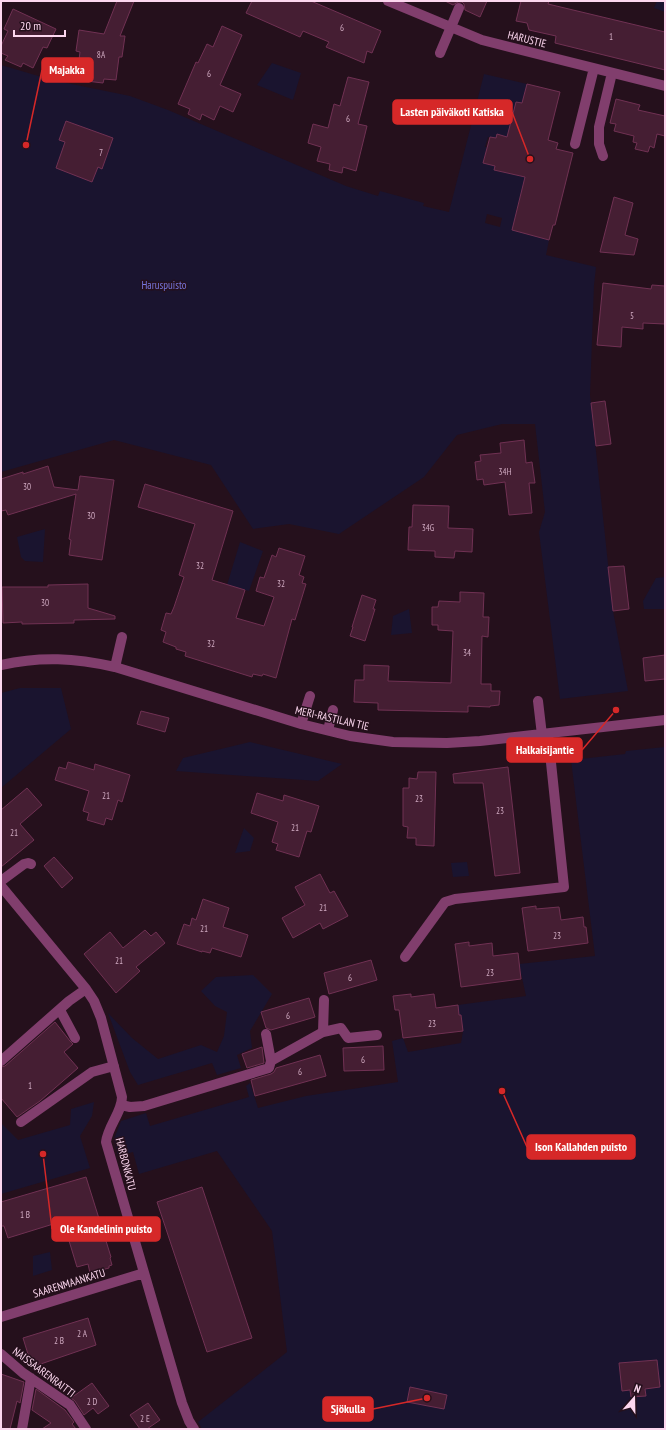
<svg xmlns="http://www.w3.org/2000/svg" width="666" height="1430" viewBox="0 0 666 1430" font-family="'PT Sans Narrow',sans-serif">
<style>
.green{fill:#1a142f;fill-rule:evenodd}
.building{fill:#451e33;stroke:#703153}
.lines{fill:none;stroke-linecap:round;stroke-linejoin:round}
.minor{stroke:#813e6d;stroke-width:10}
.labels{text-anchor:middle;dominant-baseline:central;stroke-width:3;stroke-linejoin:round;paint-order:stroke}
.number-label{font-size:9px;fill:#cfa9c0}
.street-label{font-size:11px;fill:#fdd7ef;stroke:#25101c}
.park-label{font-size:11px;fill:#7776dd;stroke:#25101c}
.leader{fill:none;stroke:#d62828;stroke-width:1.5}
.callout-dot{fill:#d62828;stroke:#25101c;stroke-width:1.5}
.callout{fill:#d62828;stroke:#d62828;stroke-width:1.5}
.callout-label{font-size:12px;text-anchor:middle;font-weight:bold;fill:#fff}
</style>
<rect width="100%" height="100%" fill="#25101c"/>
<path class="green" d="M657,1H665V12L654,8Z
M272,63L301,73L293,100L257,85Z
M1,65L52,80L130,96L168,110L346,186L378,196L380,191L424,203L423,206L449,212L484,74L527,84L522,103L516,102L511,119L518,121L513,139L497,135L496,138L488,137L485,147H487L483,163L495,166L494,170L532,177L527,196L521,195L516,211L549,240L546,255L596,267L594,285L590,395L613,611L628,691L560,699L539,532L545,512L535,424H502L457,435L424,477L339,534L289,524L253,529L211,465L114,440L1,472ZM487,214L502,218L500,227L485,223Z
M45,529L43,562L25,561L21,557L17,537Z
M240,542L263,551L249,591L227,585Z
M665,577V609H644L643,601L656,578Z
M409,609L412,633L391,635L393,616Z
M20,688H61L71,729L1,788V693Z
M250,742L342,764L318,781L176,771L183,758Z
M665,747V1429H202L198,1422L287,1352L272,1231L217,1151L139,1174L133,1152L118,1156L114,1139L121,1121L146,1113L150,1126L249,1097L246,1086L250,1083L258,1108L306,1096L398,1082L392,1041L403,1038L408,1052L461,1043L463,1031L461,1015H459L458,1005L526,996L519,964L595,956L571,760L625,754L626,751Z
M244,828L254,838L250,851L235,853Z
M467,862L469,876L453,877L451,863Z
M253,975L272,994L250,1031L252,1048L237,1055L241,1068L217,1075L212,1063L138,1085L130,1072L108,1013L132,1038L158,1059L201,1045L217,1052L224,1036L227,1012L215,1006L201,991L216,977Z
M94,1102L92,1116L80,1136L90,1168L1,1194V1123L18,1140L70,1125L71,1109Z
M50,1252L52,1270L33,1276V1256Z"/>
<path class="building" d="M117,1H134L120,36H125L122,57H119L116,80L104,79L103,83L86,81L87,76L77,75L80,52L76,51L79,30L104,34Z
M252,1H311L381,31L372,53L367,51L364,63L326,47L329,42L303,31L300,37L246,13Z
M445,1H487L480,17L465,10L464,4L462,2H458L453,5Z
M521,1H549L548,4L665,32V70L555,43L556,36L529,30L527,23L516,21Z
M13,9L56,29L47,48L43,47L33,68L23,63L21,67L5,60L8,56L1,53V46L8,31L4,29Z
M222,26L242,35L220,85L241,94L233,112L220,106L214,120L202,114L200,120L188,114L190,109L178,104L196,62L198,63L207,44L213,47Z
M348,77L369,82L358,124L367,126L356,171L343,167L342,173L329,170L330,164L317,161L321,147L308,143L313,124L328,128L334,104L340,106Z
M527,84L560,92L548,140L558,143L556,149L573,153L555,225H553L549,240L512,230L525,177L494,170L495,166L483,163L490,137L496,138L497,134L507,137L516,102L522,103Z
M616,99L640,105L638,110L665,116V136L657,134L654,148L650,146L648,152L635,149L637,143L633,142L634,136L614,131L616,124L610,123Z
M66,121L113,138L102,169L98,167L92,182L56,168L65,142L59,140Z
M614,197L633,203L625,235L638,239L634,255L600,252Z
M603,283L651,289L652,285L665,286V324L643,323V329L622,327L621,347L597,345Z
M605,401L611,444L596,446L591,403Z
M524,440L526,463L532,462L535,483H529L532,513L509,515L505,482L484,485L483,479L477,480L475,462L481,461L480,455L501,453L500,443Z
M48,466L54,487L78,490L80,476L114,480L102,560L69,555L71,540L69,539L76,494L8,515L6,510L1,511V479L23,472V474Z
M145,484L233,511L212,580L245,590L236,618L264,626L274,597L256,591L260,577L264,578L272,555L276,557L279,548L305,556L299,575L304,577L302,583L306,584L295,620L292,619L276,678L263,674L262,676L253,674L252,677L185,656L186,652L176,649V647L163,642L166,632L161,630L166,613L171,614L174,607L184,577L179,575L195,524L138,507Z
M413,505L449,506L448,528L473,529L472,552L455,551L454,558L435,557V551L408,550L409,527H412Z
M624,566L629,609L613,611L608,567Z
M88,584V608L115,616V619L74,620V623L22,624V622L3,623L2,587H48V585Z
M460,592L484,593L483,617H489L488,637L482,636L481,684H491V691H500L499,705L490,706V707L468,706V712L378,710V703L354,702L355,680H364V665L389,666L388,681L451,683L453,631L438,630V625H432V607H438L439,601L460,602Z
M362,595L376,600L373,609H375L365,641L350,636L353,627H352Z
M665,655V679L645,681L643,658Z
M141,711L169,718L165,732L137,724Z
M68,762L94,770L95,764L130,775L122,802L118,800L112,820L106,818L104,825L87,820L89,813L83,811L89,791L55,780L59,767L66,769Z
M508,767L520,873L495,876L483,783H454L453,774Z
M418,772H436L434,846L416,845V838H407L408,827L403,826V788H409V778L417,779Z
M27,788L42,805L20,824L34,840L1,867V810Z
M257,793L283,801L284,795L319,806L311,832L307,831L299,857L276,850L278,844L272,842L278,822L251,813Z
M54,857L73,878L62,888L44,866Z
M320,874L330,893L334,891L348,916L323,929L320,923L293,938L282,918L305,905L295,887Z
M203,899L229,908L223,927L248,935L241,957L212,948L210,953L202,951V952L177,944L184,924L190,926L192,918L196,920Z
M536,906V909L559,907L561,920L583,917L584,927H586L588,943L528,951L522,908Z
M145,930L151,936L156,932L165,943L136,967L140,971L116,993L84,954L110,932L123,948Z
M469,942V946L492,943L493,956L518,953L521,979L461,987L455,944Z
M371,960L377,980L329,994L324,973Z
M411,994V997L434,994L436,1008L458,1005L459,1015H461L463,1031L403,1038L399,1010H395L393,996Z
M309,998L315,1017L271,1030L266,1028L261,1012Z
M55,1022L70,1041L73,1044L64,1052L78,1068L40,1101L17,1117L1,1098V1067L5,1066Z
M383,1046L384,1070L344,1071L343,1048Z
M262,1047L264,1063L247,1068L242,1054Z
M320,1055L326,1076L255,1096L251,1080L271,1074L274,1072L276,1068Z
M86,1177L111,1257L110,1258L112,1265L109,1266V1268L90,1273L88,1264L77,1267L63,1221L8,1238L4,1226H1V1202Z
M202,1187L252,1338L207,1352L157,1202Z
M88,1318L96,1345L32,1367L23,1338Z
M657,1360L660,1387L645,1389L646,1396L631,1397L630,1390L622,1391L619,1363Z
M1,1374L24,1382L20,1403L17,1401L10,1429H1Z
M92,1383L109,1406L98,1414L93,1408L84,1415L75,1401L71,1398Z
M410,1387L447,1395L444,1409L407,1402Z
M36,1389L65,1410L74,1422L72,1424L76,1429H42L51,1423L32,1410Z
M148,1403L160,1420L147,1429H140L130,1415Z"/>
<g class="lines">
<path class="minor" d="M388,1L482,40L665,86
M440,53L459,8
M575,144L594,68
M603,156L599,144V127L612,73
M1,665C41,656 75,658 115,667L301,724L350,736L393,742L447,743L480,741L665,720
M115,667L122,637
M538,701L542,735
M301,724L310,696
M328,730L333,710
M1,881L24,864L28,863L31,864
M1,886L86,989L94,1001L101,1018L122,1097C122,1112 108,1126 106,1142L182,1403L189,1421L194,1429
M405,957L445,902L455,899L564,887L548,734
M60,1010L75,1038
M323,1032L341,1028L348,1038L377,1035
M1,1061L69,1001L86,989
M271,1061L323,1032L324,1000
M121,1105L130,1107L144,1106L269,1068L271,1061L266,1034
M21,1122L92,1072L114,1066
M1,1317L144,1273
M1,1354L23,1373L70,1405L86,1429
M22,1429L31,1378"/>
</g>
<g class="labels">
<g class="number-label">
<text x="342" y="27">6</text>
<text x="611" y="36">1</text>
<text x="101" y="54">8A</text>
<text x="209" y="73">6</text>
<text x="348" y="118">6</text>
<text x="101" y="152">7</text>
<text x="632" y="315">5</text>
<text x="505" y="471">34H</text>
<text x="27" y="486">30</text>
<text x="91" y="515">30</text>
<text x="428" y="527">34G</text>
<text x="200" y="565">32</text>
<text x="281" y="583">32</text>
<text x="45" y="602">30</text>
<text x="211" y="643">32</text>
<text x="467" y="652">34</text>
<text x="106" y="795">21</text>
<text x="419" y="798">23</text>
<text x="500" y="810">23</text>
<text x="295" y="827">21</text>
<text x="14" y="832">21</text>
<text x="323" y="907">21</text>
<text x="204" y="928">21</text>
<text x="557" y="935">23</text>
<text x="119" y="960">21</text>
<text x="490" y="972">23</text>
<text x="350" y="977">6</text>
<text x="288" y="1015">6</text>
<text x="432" y="1023">23</text>
<text x="363" y="1059">6</text>
<text x="300" y="1071">6</text>
<text x="30" y="1085">1</text>
<text x="25" y="1214">1 B</text>
<text x="82" y="1333">2 A</text>
<text x="59" y="1340">2 B</text>
<text x="92" y="1401">2 D</text>
<text x="145" y="1418">2 E</text>
</g>
<g class="street-label">
<text transform="translate(527 39) rotate(14)">HARUSTIE</text>
<text transform="translate(332 718) rotate(13)">MERI-RASTILAN TIE</text>
<text transform="translate(126 1164) rotate(76)">HARBONKATU</text>
<text transform="translate(69 1283) rotate(-17)">SAARENMAANKATU</text>
<text transform="translate(44 1372) rotate(37)">NAISSAARENRAITTI</text>
</g>
<g class="park-label">
<text x="164" y="285">Haruspuisto</text>
</g>
</g>
<path class="leader" d="M26 145L42 70M530 159L512 112M616 710L582 750M502 1091L527 1147M43 1154L52 1229M427 1398L373 1409"/>
<g class="callout-dot">
<circle cx="26" cy="145" r="4"/>
<circle cx="530" cy="159" r="4"/>
<circle cx="616" cy="710" r="4"/>
<circle cx="502" cy="1091" r="4"/>
<circle cx="43" cy="1154" r="4"/>
<circle cx="427" cy="1398" r="4"/>
</g>
<g class="callout">
<rect x="42" y="58" width="51" height="24" rx="4"/>
<rect x="393" y="100" width="119" height="24" rx="4"/>
<rect x="507" y="738" width="75" height="24" rx="4"/>
<rect x="527" y="1135" width="108" height="24" rx="4"/>
<rect x="52" y="1217" width="108" height="24" rx="4"/>
<rect x="323" y="1397" width="50" height="24" rx="4"/>
</g>
<g class="callout-label">
<text x="67" y="74">Majakka</text>
<text x="452" y="116">Lasten päiväkoti Katiska</text>
<text x="545" y="754">Halkaisijantie</text>
<text x="581" y="1151">Ison Kallahden puisto</text>
<text x="106" y="1233">Ole Kandelinin puisto</text>
<text x="348" y="1413">Sjökulla</text>
</g>
<rect width="666" height="1430" fill="none" stroke="#fdd7ef" stroke-width="4"/>
<g transform="translate(634 1398) rotate(20)" stroke="#25101c" stroke-width="3" paint-order="stroke">
<path d="M0-3L7 15L0 10L-7 15Z" fill="#fdd7ef"/>
<text y="-6" font-size="11" font-weight="bold" text-anchor="middle" fill="#fdd7ef">N</text>
</g>
<path d="M14 30v6h51v-6" fill="none" stroke="#fdd7ef" stroke-width="2"/>
<text x="20" y="30" font-size="12" fill="#fdd7ef" stroke="#25101c" stroke-width="3" paint-order="stroke">20 m</text>
</svg>
